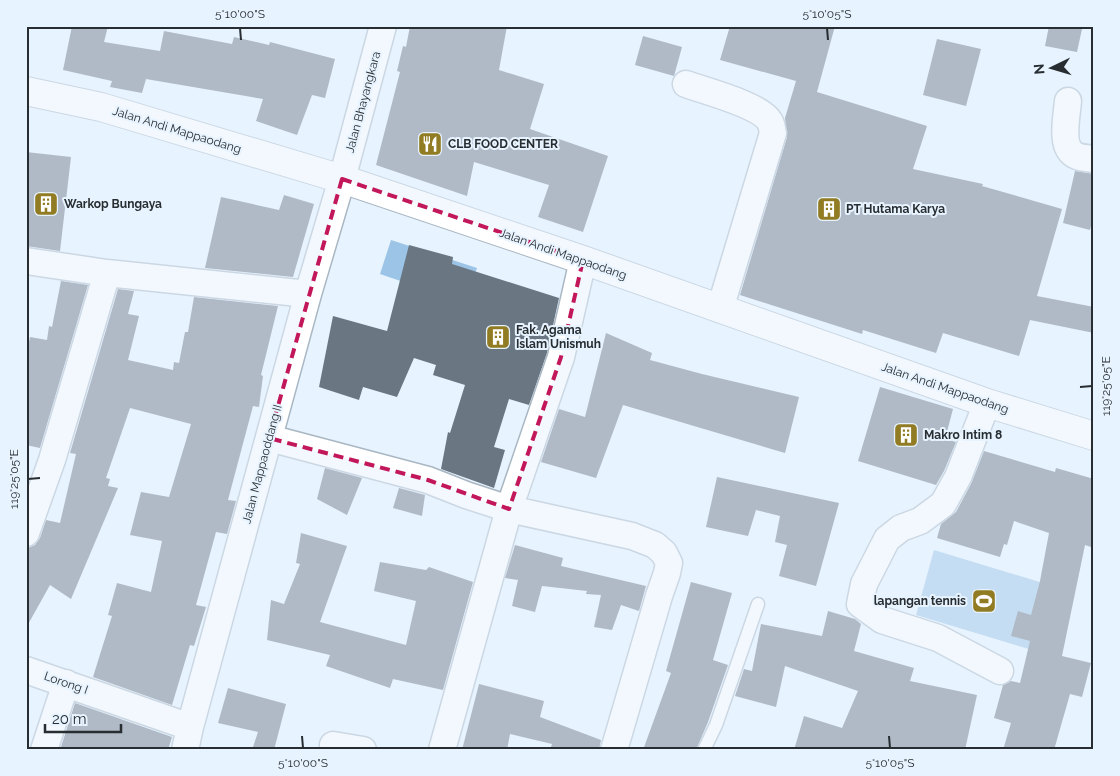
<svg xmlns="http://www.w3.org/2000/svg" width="1120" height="776" viewBox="0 0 1120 776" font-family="Raleway,sans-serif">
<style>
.green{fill:#9cc4e6}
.building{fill:#6a7783}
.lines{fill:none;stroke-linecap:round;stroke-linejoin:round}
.lane-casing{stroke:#a9b7c3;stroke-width:15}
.street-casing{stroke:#a9b7c3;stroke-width:29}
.secondary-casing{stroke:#a9b7c3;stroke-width:30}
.lane{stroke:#fff;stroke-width:12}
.street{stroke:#fff;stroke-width:26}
.secondary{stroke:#fff;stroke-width:28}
.marked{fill:none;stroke:#c2185b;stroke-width:4;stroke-dasharray:10 6;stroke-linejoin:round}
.ticks{fill:none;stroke:#272d31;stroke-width:2}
.labels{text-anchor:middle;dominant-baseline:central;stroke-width:4;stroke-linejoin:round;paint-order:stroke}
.street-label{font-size:12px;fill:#272d31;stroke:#e7f3fe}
.poi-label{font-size:12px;font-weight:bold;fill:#272d31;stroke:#e7f3fe;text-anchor:start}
.neatline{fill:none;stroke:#272d31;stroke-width:2}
.ticks-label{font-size:12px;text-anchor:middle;fill:#272d31}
</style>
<rect width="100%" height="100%" fill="#e7f3fe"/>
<path class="green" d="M391,240L477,268L465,303L380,274Z
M934,550L1053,586L1032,650L916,615Z"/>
<path class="building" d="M72,26H108L104,42L160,51L164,31L232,44L234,37L269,45L270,42L335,59L325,98L312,95L297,135L256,121L263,99L146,79L142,93L110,87L112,81L63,70Z
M410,26H507L499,70L544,84L530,129L608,156L583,232L538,217L549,185L474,162L467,196L376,165L400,72L397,71L403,46L406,47Z
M730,26H835L817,92L927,126L913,169L983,184L982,186L1062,209L1037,296L1094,307V333L1030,320L1019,356L943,333L936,353L863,330L862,334L740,295L787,137L785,118L796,81L720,60Z
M1049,26H1067L1082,29L1077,52L1045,46Z
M643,36L682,47L674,76L635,65Z
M937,39L981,49L966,106L923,95Z
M26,152L71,157L60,251L26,246Z
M1075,171L1094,174V214L1090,230L1063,223Z
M284,195L314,204L293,277L205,268L221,197L279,210Z
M409,245L453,257L452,264L559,298L547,353L529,405L509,399L494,447L505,450L494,488L441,469L448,432L450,433L465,385L433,375L436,365L414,358L397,397L363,387L359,400L319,387L333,316L387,331Z
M61,281L88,285L40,448L26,445V357L30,337L47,340L49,326L52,327Z
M118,289L134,291L128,314L139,316L128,360L173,370L174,362L179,363L185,332H188L194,297L278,306L261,375L263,376L259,407L253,406L228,500L236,501L227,534L216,532L196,605L206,607L194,646L190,645L172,705L93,677L112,616L108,615L117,583L151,592L162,541L130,535L141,492L169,497L191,424L130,408L106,478L110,479L108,486L118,488L71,599L50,585L26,628V553L28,548L35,545L40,538L46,520L60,523L76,454L70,453Z
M606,333L652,353L650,360L702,374L799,397L785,453L623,405L596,478L541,462L559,409L585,417Z
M880,387L953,409L945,439L956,442L944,471L936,485L858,461Z
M984,451L1055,472L1056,468L1094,479V548L1085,545L1062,656L1091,663L1082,697L1070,694L1054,750H1003L1011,723L994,718L1003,685L1011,681L1020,683L1030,641L1011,636L1018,611L1031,615L1040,581L1049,533L1014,521L1007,545L1004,544L1000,557L937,538L941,524L956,512L971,484Z
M325,468L362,478L347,515L317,499Z
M717,477L839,503L816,586L779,576L787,545L775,542L780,516L756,510L748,536L706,527Z
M399,488L425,495L422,516L393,508Z
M301,533L347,546L320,622L406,645L416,601L374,591L380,562L426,570L429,567L473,582L443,690L393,679L390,688L326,666L330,655L267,640L271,600L284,604L300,564L296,563Z
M515,545L563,558L561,566L646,586L639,611L621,605L612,630L594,627L601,595L586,594L587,591L542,586L535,612L512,606L518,580L505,578Z
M691,582L732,593L713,660L728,665L708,722L696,750H643L671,673L666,671Z
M828,611L855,619L861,624L854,651L914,668L910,681L977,695L965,750H794L804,716L842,728L858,691L785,666L776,707L735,696L744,669L752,671L761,624L822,636Z
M479,684L544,701L540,717L601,740L599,750H550L552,744L510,734L507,750H462Z
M228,688L286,704L274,750H252L258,732L218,723Z
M75,703L172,737L168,750H60Z"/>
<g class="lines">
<defs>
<path id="lane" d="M704,750L716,725L758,604"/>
<path id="street" d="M686,84C705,91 761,105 770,122C772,125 772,130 773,133L720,309
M1068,101C1067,114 1061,142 1071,152C1076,158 1087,158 1094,159
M26,261L107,273L308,294
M987,403L958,477L943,504L920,521L901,528L887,539L864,584L860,604L882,620L938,638L1000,671
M269,438L428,480L466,495L509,509L561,357L583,260
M26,533L52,460L107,273
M26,670L190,727
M333,745L363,750
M44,750L66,683
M185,750L190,727L308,294L342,179L383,26
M442,750L509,509L632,536L655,545L664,553L669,563L667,573L659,596L614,750"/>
<path id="secondary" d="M26,91L101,107L342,179L583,260L987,403L1094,436"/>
</defs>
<use href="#lane" class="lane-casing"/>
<use href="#street" class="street-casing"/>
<use href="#secondary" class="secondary-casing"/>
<use href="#lane" class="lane"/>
<use href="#street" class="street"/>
<use href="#secondary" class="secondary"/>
</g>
<path d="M0 0H1120V776H0ZM342,179L583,260L561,357L509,509L428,480L269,438Z" fill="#e7f3fe" fill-opacity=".55" fill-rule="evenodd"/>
<path class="marked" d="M342,179L583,260L561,357L509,509L428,480L269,438Z"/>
<path class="ticks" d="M240,28L241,40M827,28L828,40M1080,387L1092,386M28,479L40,478M302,736L303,748M889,736L890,748"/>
<defs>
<symbol id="restaurant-square" viewBox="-11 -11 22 22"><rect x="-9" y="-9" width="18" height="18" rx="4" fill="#927c23" stroke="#e7f3fe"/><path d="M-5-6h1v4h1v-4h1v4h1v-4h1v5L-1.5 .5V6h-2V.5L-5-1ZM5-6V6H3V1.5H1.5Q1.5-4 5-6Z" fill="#fff"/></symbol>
<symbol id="building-square" viewBox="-11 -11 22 22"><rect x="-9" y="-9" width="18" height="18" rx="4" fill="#927c23" stroke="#e7f3fe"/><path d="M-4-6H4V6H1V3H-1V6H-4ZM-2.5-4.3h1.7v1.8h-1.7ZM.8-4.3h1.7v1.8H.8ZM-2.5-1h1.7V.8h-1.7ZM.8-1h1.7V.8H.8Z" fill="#fff"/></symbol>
<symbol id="stadium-square" viewBox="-11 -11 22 22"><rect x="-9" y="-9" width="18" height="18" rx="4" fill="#927c23" stroke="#e7f3fe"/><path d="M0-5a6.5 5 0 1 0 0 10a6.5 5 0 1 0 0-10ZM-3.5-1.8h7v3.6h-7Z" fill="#fff"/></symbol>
</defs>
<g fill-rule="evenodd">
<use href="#restaurant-square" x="416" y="130" width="28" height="28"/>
<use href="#building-square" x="32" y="190" width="28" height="28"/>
<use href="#building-square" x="815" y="195" width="28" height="28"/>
<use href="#building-square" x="484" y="323" width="28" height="28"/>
<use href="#building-square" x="892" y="421" width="28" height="28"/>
<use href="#stadium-square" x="970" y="587" width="28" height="28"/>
</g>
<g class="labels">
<g class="street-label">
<text transform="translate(363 102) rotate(-75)">Jalan Bhayangkara</text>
<text transform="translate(177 130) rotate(17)">Jalan Andi Mappaodang</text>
<text transform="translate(563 254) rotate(19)">Jalan Andi Mappaodang</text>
<text transform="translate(945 388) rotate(19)">Jalan Andi Mappaodang</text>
<text transform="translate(262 464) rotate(-75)">Jalan Mappaoddang II</text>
<text transform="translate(66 683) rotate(19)">Lorong I</text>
</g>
<g class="poi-label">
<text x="448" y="144">CLB FOOD CENTER</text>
<text x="64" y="204">Warkop Bungaya</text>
<text x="846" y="209">PT Hutama Karya</text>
<text x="516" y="330">Fak. Agama<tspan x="516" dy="14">Islam Unismuh</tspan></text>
<text x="924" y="435">Makro Intim 8</text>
<text x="966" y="601" text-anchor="end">lapangan tennis</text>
</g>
</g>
<rect width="1120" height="776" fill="none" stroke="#e7f3fe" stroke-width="55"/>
<g transform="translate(1052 68) rotate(265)" stroke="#e7f3fe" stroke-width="4" paint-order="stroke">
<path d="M0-4L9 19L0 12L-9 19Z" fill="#272d31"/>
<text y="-8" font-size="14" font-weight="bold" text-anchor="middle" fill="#272d31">N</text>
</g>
<path d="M45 724v8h76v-8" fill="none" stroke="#272d31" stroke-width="2.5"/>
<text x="52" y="724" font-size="15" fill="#272d31" stroke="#e7f3fe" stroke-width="4" paint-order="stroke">20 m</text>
<rect x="28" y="28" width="1064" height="720" class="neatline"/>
<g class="ticks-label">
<text x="240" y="18">5°10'00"S</text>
<text x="827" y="18">5°10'05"S</text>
<text transform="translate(1106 386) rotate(-90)" y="4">119°25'05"E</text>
<text transform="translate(14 479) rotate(-90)" y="4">119°25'05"E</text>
<text x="303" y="767">5°10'00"S</text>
<text x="890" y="767">5°10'05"S</text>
</g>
</svg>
